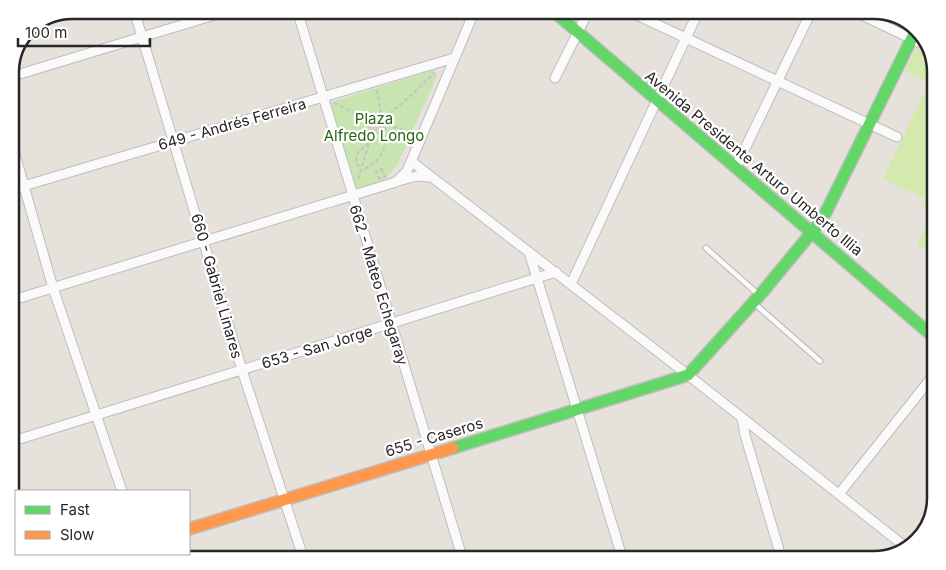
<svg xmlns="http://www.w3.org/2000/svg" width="946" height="570" viewBox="0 0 946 570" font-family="Inter,sans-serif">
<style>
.green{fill:#c7e4b1}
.pitch{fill:#d3e9ad}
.plaza{fill:#d5cfc9}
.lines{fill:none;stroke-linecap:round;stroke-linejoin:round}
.lane-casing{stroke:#bfbdbd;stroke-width:7}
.street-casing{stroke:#bfbdbd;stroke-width:11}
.fast-casing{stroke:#bfbdbd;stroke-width:14}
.slow-casing{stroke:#bfbdbd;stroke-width:14}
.path{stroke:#c4c3c2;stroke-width:2;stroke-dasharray:4 2.5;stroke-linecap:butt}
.lane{stroke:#fbfafa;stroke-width:4.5}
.street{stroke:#fbfafa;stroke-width:9}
.fast{stroke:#63d668;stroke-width:11}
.slow{stroke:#ff974d;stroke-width:11}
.labels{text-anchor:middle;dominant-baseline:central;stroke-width:4.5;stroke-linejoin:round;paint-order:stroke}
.park-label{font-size:15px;fill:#266614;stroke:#fff}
.street-label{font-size:15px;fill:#272727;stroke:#fff}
.rim{fill:none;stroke:#272727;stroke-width:2.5}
</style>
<rect width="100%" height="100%" fill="#e6e1db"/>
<path class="green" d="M433,70L437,76L398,163L386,179L359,189L354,186L331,108L332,102Z"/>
<path class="pitch" d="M916,49L932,56L936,68V253L917,245L933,212L922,206L926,199L883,179L929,82L905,71Z"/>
<path class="plaza" d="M369 124a9 9 0 1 1 18 0a9 9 0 1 1-18 0Z"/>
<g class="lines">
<defs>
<path id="lane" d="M706,248L759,295
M755,304L820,361"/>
<path id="street" d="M134,10L242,370L304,560
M297,10L463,560
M626,10L897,137
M851,10L929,47
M10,77L231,10
M555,78L589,10
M10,137L53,288L122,491
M411,161L688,375L908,549
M736,167L812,10
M398,181L417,176L430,177
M10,190L454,58
M529,252L623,560
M571,284L699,10
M10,301L396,182L407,171L475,10
M742,418L745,435L782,560
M10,442L556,272
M839,494L936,372
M143,554L145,560
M89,560L109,554"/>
<path id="fast" d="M552,10L936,339
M453,448L688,375L760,295L822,220L916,30"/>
<path id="slow" d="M189,529L453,448"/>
</defs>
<use href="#lane" class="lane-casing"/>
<use href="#street" class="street-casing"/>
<use href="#fast" class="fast-casing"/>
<use href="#slow" class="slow-casing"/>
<path class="path" d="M377,90L381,115
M334,103L369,121
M369 124a9 9 0 1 1 18 0a9 9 0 1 1-18 0Z
M384,117C403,105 418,87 435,73
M387,125L414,133
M369,143L358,152L356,161L361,171C379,161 388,153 384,130
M382,169L385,177L379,178L376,171Z
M358,179L373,131"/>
<use href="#lane" class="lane"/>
<use href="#street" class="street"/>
<use href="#fast" class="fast"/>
<use href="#slow" class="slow"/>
</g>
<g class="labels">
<g class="park-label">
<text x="374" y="118">Plaza<tspan x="374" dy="17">Alfredo Longo</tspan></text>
</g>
<g class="street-label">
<text transform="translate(232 124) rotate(-16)">649 - Andrés Ferreira</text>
<text transform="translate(754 163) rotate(40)">Avenida Presidente Arturo Umberto Illia</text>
<text transform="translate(379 285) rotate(73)">662 - Mateo Echegaray</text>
<text transform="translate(217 286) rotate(74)">660 - Gabriel Linares</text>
<text transform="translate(317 347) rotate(-17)">653 - San Jorge</text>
<text transform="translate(434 437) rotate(-17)">655 - Caseros</text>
</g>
</g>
<path d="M0 0H946V570H0ZM72 19H874A53 53 0 0 1 927 72V498A53 53 0 0 1 874 551H72A53 53 0 0 1 19 498V72A53 53 0 0 1 72 19Z" fill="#fff" fill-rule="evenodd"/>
<path class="rim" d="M72 19H874A53 53 0 0 1 927 72V498A53 53 0 0 1 874 551H72A53 53 0 0 1 19 498V72A53 53 0 0 1 72 19Z"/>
<rect x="15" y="490" width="175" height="65" fill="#ffffff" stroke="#a9a9a9"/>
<rect x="25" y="506" width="25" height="8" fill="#63d668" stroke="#a9a9a9"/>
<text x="60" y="515" font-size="15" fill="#272727">Fast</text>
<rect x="25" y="531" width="25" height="8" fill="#ff974d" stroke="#a9a9a9"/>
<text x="60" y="540" font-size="15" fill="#272727">Slow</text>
<path d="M18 38v8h132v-8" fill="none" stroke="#272727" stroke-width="2.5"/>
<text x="25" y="38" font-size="15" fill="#272727" stroke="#ffffff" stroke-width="4" paint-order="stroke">100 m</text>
</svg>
